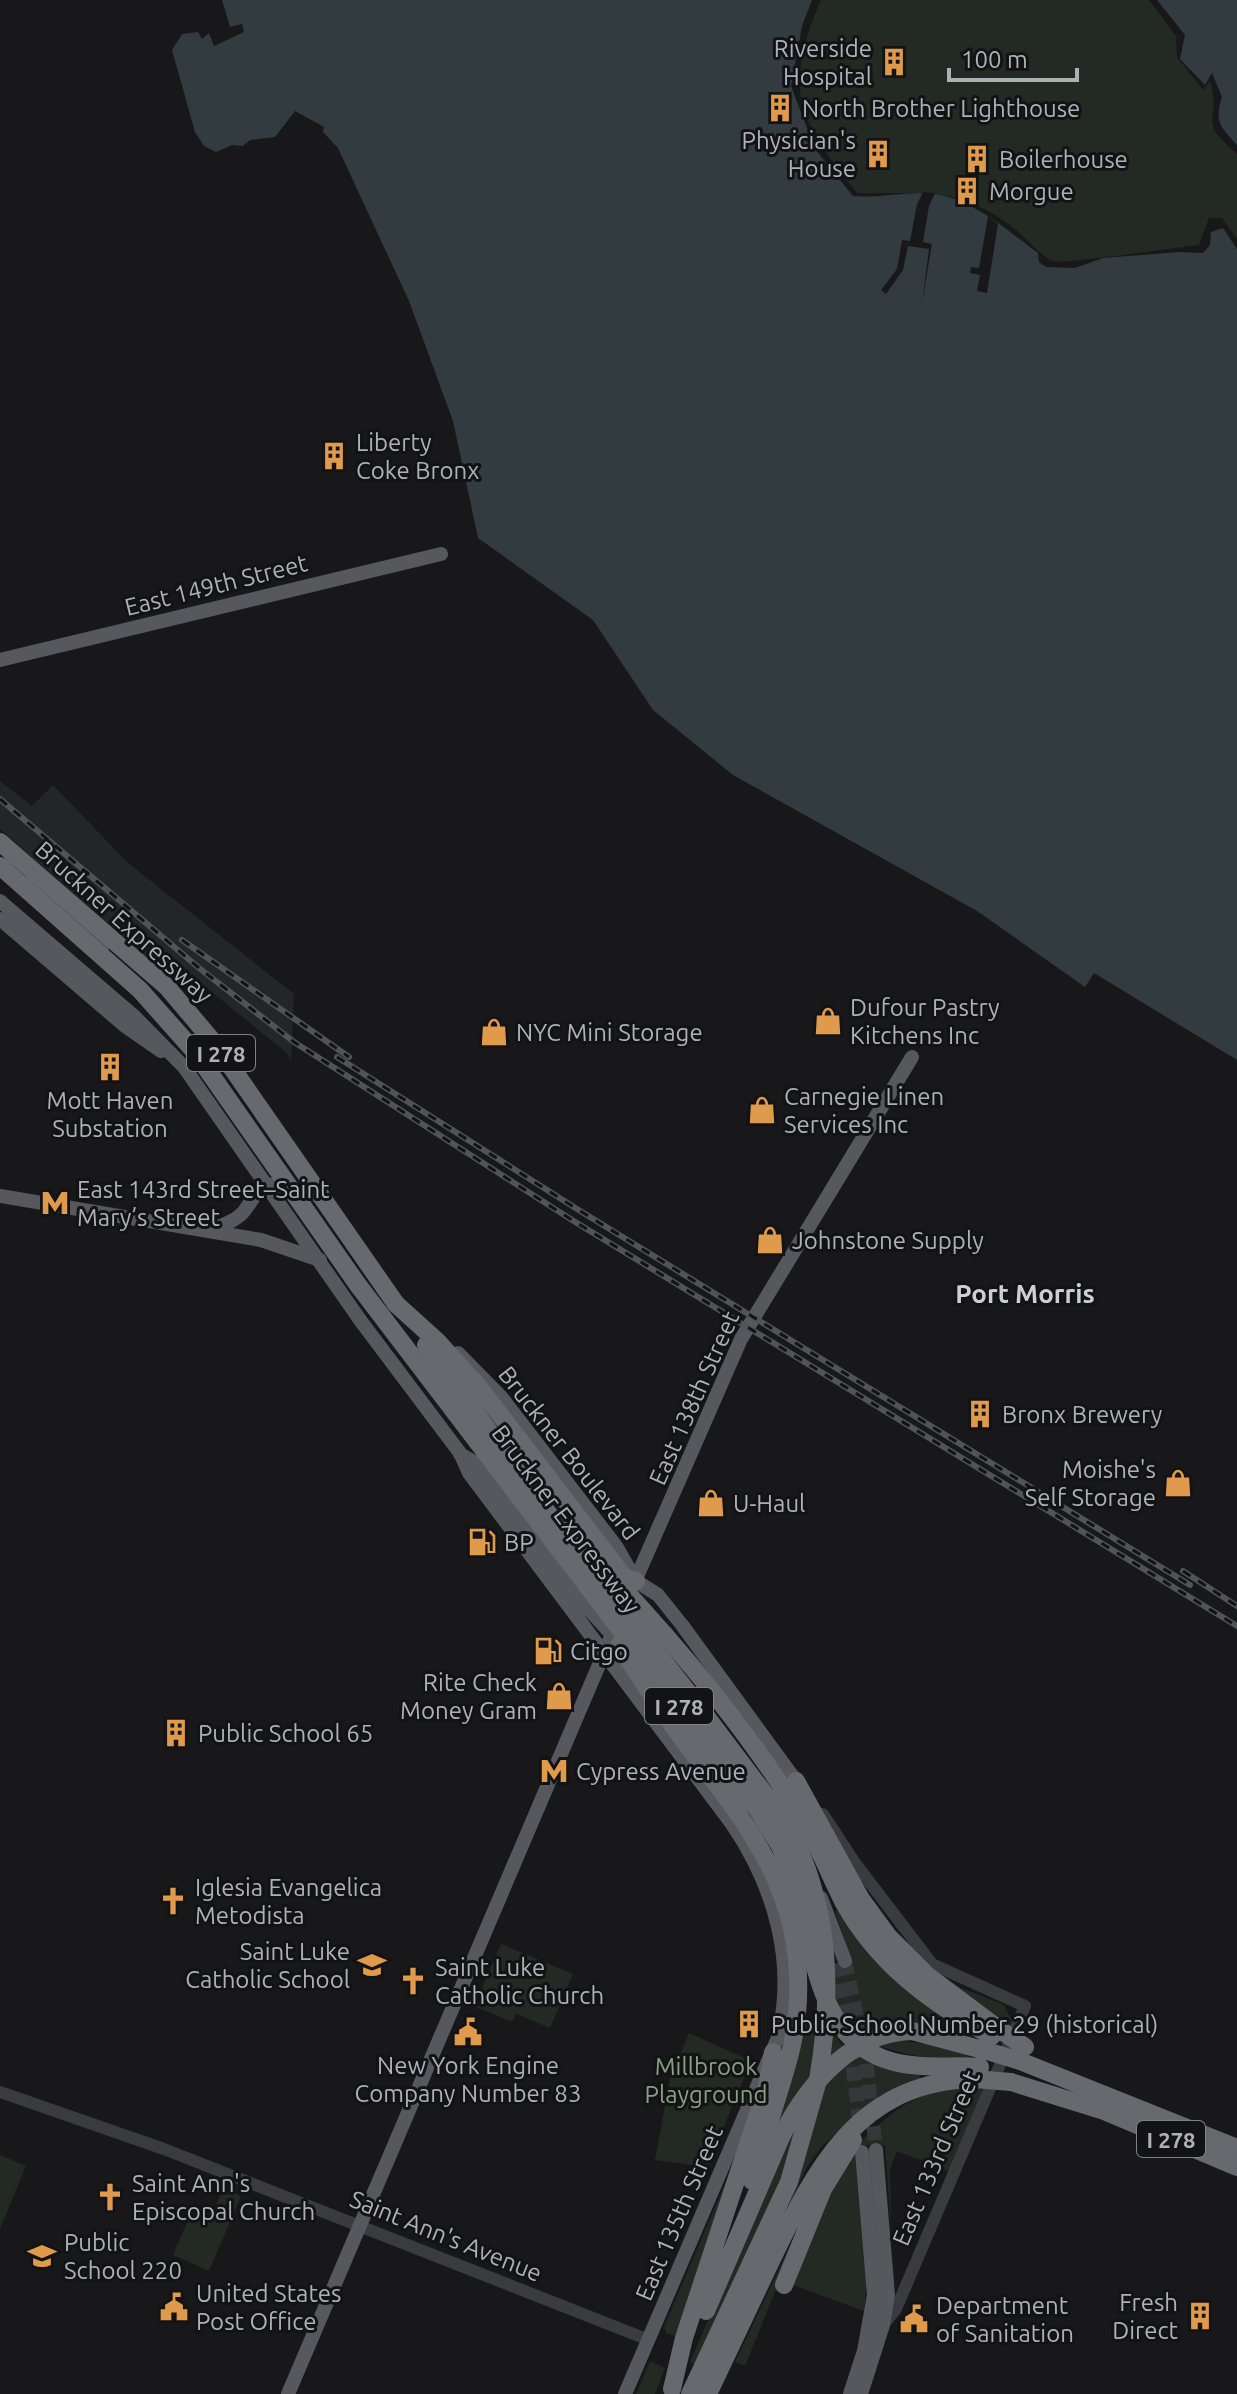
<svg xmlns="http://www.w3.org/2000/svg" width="1237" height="2394" viewBox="0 0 1237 2394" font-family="Ubuntu,sans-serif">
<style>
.built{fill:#242527}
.green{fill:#232a23}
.water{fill:#323b3f}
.pier{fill:#18181a}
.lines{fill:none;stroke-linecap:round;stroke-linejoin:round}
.major-tunnel{stroke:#36373a;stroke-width:14;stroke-dasharray:14 7;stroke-linecap:butt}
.minor{stroke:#3a3b3f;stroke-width:12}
.major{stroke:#56585d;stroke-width:14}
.highway{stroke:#666a6f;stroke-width:18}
.rail-casing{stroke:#515357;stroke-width:6}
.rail{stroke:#131315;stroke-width:3;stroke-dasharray:9;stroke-linecap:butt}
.highway-bridge{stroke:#666a6f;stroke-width:18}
.labels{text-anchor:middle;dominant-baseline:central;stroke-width:6;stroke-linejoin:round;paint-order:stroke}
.shield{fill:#131315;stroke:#7e8287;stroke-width:2}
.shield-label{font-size:22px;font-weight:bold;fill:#acb1b8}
.poi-label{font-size:24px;fill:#acb1b8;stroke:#131315;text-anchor:start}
.street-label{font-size:24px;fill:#acb1b8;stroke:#131315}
.park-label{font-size:24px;fill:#87a185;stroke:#131315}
.neighbourhood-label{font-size:26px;font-weight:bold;fill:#ccd0d5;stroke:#131315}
</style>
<rect width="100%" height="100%" fill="#18181a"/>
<path class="built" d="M0,781L32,806L53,785L128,863L294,994L291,1061L287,1053L168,957L158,967L0,829Z"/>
<path class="green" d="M821,0H1149L1176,36L1177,57L1203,90L1210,81C1223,124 1194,117 1237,154V239L1222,218H1209L1199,245C1178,247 1061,265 1052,261C1038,254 1024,235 1010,225C952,184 922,195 857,193C799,121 781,89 821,0Z
M835,1843C852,1871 910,1960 936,1975C956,1988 982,1995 1004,2005L1012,2021L1006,2029C924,1974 877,1935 835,1843Z
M839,1910C873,1965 919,2003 972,2038C946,2028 922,2020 893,2023L895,2040L945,2046L986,2064C945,2059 859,2057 839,2014C833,1999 830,1981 826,1966L851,1959L835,1911Z
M501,1944L573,1974L550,2028L516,2014L512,2022L474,2006Z
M797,2018L831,2030C848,2059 886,2072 918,2073L922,2080L867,2106L822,2146L807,2167L772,2240L695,2365L690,2362L794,2122L778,2116Z
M689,2033L751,2061L707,2167L655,2160L670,2079Z
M985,2087L949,2171L897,2151L890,2169L891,2228L885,2145H857C905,2100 917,2090 985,2087Z
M855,2147L868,2271L864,2311L790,2284L829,2182Z
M0,2155L26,2166L0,2229Z
M730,2172L679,2337L666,2333L664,2327Z
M223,2188L241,2196L209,2271L173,2255L191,2214L209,2222Z
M814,2195L745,2366L735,2362Z
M650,2361L665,2368L655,2394H636Z"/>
<path class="water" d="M222,0H812L802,26L791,86L815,149L853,196C876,198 899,193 922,193C967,193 1004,228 1038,253L1039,262L1046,267L1075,268L1103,258L1180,252L1203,253L1210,245L1211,232L1223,228L1237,249V1060L1094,973L1085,987L977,911L733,775L653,710L593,620L478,538L453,421L409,301L338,148L323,132L324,127L295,111L275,137L250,140L243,146L232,145L216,152L204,146L195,132L172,50L182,34L198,32L202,39L209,33L214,46L244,32L242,24L230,27Z
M1157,0H1237V145C1220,127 1214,121 1222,97L1212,73L1205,85L1180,59L1185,35Z"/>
<path class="pier" d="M923,192L935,193L929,206L923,242L932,244L922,303L929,249L908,246L903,270L886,294L881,290L897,269L902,240L910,241L917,204Z
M988,216L998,224L987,293L977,291L980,275L970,273L971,267L979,268Z"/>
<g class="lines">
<path class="major-tunnel" d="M845,1961L866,2060L876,2150
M832,1964L852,2059L860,2129"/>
<path class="minor" d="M823,1814L855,1863L932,1964L1025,2006L896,2309L883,2325
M0,2092L164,2149L649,2340"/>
<path class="major" d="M0,660L441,554
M31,882L104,944
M0,901L134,1016L184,1067L360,1320L460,1453L469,1473L732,1824C775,1887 797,1965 777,2040L625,2394
M0,919L125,1026L161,1051
M0,1196L261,1240L320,1260
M209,1230C222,1225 237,1221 245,1210C253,1199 255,1193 266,1184L273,1185
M458,1353L502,1398L616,1546L636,1581L658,1595L682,1625L796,1781
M460,1454L476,1463L569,1588L616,1639
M632,1588L741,1339L912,1057
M821,1898L845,1961
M288,2394L619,1618
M850,2394L864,2351L874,2295L862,2152
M861,2394L883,2325L888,2295L876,2150"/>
<path class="highway" d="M396,1304L438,1342L478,1386L624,1577L636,1581
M426,1345L495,1439
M664,1634C712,1689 762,1754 800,1815C818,1843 829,1874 844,1903C878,1964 932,2004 992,2036
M690,1695L776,1809L796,1842
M796,1781L861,1899L888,1936L928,1976L996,2027
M796,1884C814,1948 815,2042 894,2062C922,2069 952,2065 980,2067
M912,2031L987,2051
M1020,2061L1237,2148
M1011,2082L1104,2111L1237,2167
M752,2181L772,2114
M784,2285L823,2189L853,2140
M706,2311L782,2135
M672,2389L684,2338L767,2087L773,2052
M690,2394L789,2182L818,2080
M708,2394C729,2350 750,2306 771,2261C815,2169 858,2081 975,2079"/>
<defs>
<path id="rail" d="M0,799L199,968L294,1042L572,1220L1237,1626
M182,940L349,1057
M337,1057L577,1209L1190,1585
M1183,1571L1237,1606"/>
</defs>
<use href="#rail" class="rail-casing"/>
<use href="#rail" class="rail"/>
<path class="highway-bridge" d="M0,842L167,987L216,1045L396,1304
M0,866L140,990L195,1052L358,1285L757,1809L780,1846L796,1884
M495,1439L527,1486L690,1695
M615,1579L664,1634
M619,1645C640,1677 661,1710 684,1741C750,1828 808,1896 797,2014C794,2048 782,2081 772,2114
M796,1842C831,1919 832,1998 818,2080
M996,2027L1025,2047
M987,2051L1020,2061
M975,2079L1011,2082
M782,2135C807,2086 851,2032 912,2031"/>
</g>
<defs>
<symbol id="building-bare" viewBox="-9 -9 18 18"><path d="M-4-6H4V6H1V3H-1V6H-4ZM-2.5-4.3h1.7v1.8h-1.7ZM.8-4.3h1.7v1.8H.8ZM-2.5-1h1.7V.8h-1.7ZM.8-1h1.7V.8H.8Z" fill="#df9a4c" stroke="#131315" stroke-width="2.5" paint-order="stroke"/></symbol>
<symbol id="shop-bare" viewBox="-9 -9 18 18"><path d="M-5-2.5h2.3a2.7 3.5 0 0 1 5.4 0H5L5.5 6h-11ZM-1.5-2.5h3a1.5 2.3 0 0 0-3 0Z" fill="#df9a4c" stroke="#131315" stroke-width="2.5" paint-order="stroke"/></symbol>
<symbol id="metro-bare" viewBox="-9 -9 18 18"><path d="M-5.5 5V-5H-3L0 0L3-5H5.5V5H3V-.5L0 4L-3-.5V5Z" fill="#df9a4c" stroke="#131315" stroke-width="2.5" paint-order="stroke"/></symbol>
<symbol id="fuel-bare" viewBox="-9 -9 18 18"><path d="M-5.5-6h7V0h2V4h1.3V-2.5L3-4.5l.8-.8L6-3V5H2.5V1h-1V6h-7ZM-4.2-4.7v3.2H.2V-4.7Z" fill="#df9a4c" stroke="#131315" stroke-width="2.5" paint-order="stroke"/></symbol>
<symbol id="church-bare" viewBox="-9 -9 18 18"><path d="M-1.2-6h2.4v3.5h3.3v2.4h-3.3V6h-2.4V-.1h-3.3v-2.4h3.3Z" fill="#df9a4c" stroke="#131315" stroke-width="2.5" paint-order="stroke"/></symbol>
<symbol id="school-bare" viewBox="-9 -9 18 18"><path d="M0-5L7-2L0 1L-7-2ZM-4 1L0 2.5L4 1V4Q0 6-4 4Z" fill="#df9a4c" stroke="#131315" stroke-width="2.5" paint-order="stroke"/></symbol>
<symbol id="civic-bare" viewBox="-9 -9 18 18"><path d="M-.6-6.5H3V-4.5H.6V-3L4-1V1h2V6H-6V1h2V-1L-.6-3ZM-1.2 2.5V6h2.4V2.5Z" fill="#df9a4c" stroke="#131315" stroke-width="2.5" paint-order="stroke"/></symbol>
</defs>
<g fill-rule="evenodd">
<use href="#building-bare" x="874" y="42" width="40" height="40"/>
<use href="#building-bare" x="760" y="88" width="40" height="40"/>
<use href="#building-bare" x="858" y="134" width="40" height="40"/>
<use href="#building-bare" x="957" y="139" width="40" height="40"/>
<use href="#building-bare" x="947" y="171" width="40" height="40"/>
<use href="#building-bare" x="314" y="436" width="40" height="40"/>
<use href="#shop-bare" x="808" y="1001" width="40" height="40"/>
<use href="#shop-bare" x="474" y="1012" width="40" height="40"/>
<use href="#building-bare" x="90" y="1047" width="40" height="40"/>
<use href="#shop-bare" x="742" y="1090" width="40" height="40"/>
<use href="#metro-bare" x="35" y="1183" width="40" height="40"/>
<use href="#shop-bare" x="750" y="1220" width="40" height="40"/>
<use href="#building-bare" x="960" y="1394" width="40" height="40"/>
<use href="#shop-bare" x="1158" y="1463" width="40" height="40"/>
<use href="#shop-bare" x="691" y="1483" width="40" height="40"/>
<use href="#fuel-bare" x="462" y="1522" width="40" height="40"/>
<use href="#fuel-bare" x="528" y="1631" width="40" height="40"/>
<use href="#shop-bare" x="539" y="1676" width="40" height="40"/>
<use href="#building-bare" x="156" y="1713" width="40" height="40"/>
<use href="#metro-bare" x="534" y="1751" width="40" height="40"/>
<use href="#church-bare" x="153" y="1881" width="40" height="40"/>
<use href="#school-bare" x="352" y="1945" width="40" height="40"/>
<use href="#church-bare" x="393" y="1961" width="40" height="40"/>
<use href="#building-bare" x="729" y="2004" width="40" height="40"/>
<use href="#civic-bare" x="448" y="2012" width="40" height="40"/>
<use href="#church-bare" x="90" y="2177" width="40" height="40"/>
<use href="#school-bare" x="22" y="2236" width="40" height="40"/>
<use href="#civic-bare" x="154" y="2287" width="40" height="40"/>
<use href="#building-bare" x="1180" y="2296" width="40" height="40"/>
<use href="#civic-bare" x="894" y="2299" width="40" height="40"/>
</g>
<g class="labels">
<g class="shield">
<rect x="187" y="1035" width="68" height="36" rx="6"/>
<rect x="645" y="1688" width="68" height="36" rx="6"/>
<rect x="1137" y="2121" width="68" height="36" rx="6"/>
</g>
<g class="shield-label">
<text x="221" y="1053">I 278</text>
<text x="679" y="1706">I 278</text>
<text x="1171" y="2139">I 278</text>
</g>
<g class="poi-label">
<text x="872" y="48" text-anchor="end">Riverside<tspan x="872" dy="28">Hospital</tspan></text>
<text x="802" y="108">North Brother Lighthouse</text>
<text x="856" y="140" text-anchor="end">Physician's<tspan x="856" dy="28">House</tspan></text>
<text x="999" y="159">Boilerhouse</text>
<text x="989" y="191">Morgue</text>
<text x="356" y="442">Liberty<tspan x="356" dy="28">Coke Bronx</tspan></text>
<text x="850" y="1007">Dufour Pastry<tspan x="850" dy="28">Kitchens Inc</tspan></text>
<text x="516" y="1032">NYC Mini Storage</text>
<text x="784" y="1096">Carnegie Linen<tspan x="784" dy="28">Services Inc</tspan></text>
<text x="110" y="1100" text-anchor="middle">Mott Haven<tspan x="110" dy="28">Substation</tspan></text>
<text x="77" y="1189">East 143rd Street–Saint<tspan x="77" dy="28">Mary’s Street</tspan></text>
<text x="792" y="1240">Johnstone Supply</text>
<text x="1002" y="1414">Bronx Brewery</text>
<text x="1156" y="1469" text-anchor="end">Moishe's<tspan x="1156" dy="28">Self Storage</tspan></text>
<text x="733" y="1503">U-Haul</text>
<text x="504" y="1542">BP</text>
<text x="570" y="1651">Citgo</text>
<text x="537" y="1682" text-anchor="end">Rite Check<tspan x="537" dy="28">Money Gram</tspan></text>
<text x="198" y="1733">Public School 65</text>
<text x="576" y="1771">Cypress Avenue</text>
<text x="195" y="1887">Iglesia Evangelica<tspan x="195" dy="28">Metodista</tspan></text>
<text x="350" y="1951" text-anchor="end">Saint Luke<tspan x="350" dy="28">Catholic School</tspan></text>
<text x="435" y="1967">Saint Luke<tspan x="435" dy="28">Catholic Church</tspan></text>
<text x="771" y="2024">Public School Number 29 (historical)</text>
<text x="468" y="2065" text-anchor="middle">New York Engine<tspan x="468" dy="28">Company Number 83</tspan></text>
<text x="132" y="2183">Saint Ann's<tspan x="132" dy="28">Episcopal Church</tspan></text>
<text x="64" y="2242">Public<tspan x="64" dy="28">School 220</tspan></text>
<text x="196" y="2293">United States<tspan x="196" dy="28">Post Office</tspan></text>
<text x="1178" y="2302" text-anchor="end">Fresh<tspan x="1178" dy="28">Direct</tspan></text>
<text x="936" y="2305">Department<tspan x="936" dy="28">of Sanitation</tspan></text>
</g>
<g class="street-label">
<text transform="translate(216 585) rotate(-14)">East 149th Street</text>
<text transform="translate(124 922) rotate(42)">Bruckner Expressway</text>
<text transform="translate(694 1398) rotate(-66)">East 138th Street</text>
<text transform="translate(569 1453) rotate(52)">Bruckner Boulevard</text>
<text transform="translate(566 1519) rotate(53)">Bruckner Expressway</text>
<text transform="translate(936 2158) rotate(-67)">East 133rd Street</text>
<text transform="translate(679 2213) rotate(-67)">East 135th Street</text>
<text transform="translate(446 2236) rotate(22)">Saint Ann's Avenue</text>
</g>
<g class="park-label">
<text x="706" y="2066">Millbrook<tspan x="706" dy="28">Playground</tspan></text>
</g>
<g class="neighbourhood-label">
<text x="1025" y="1293">Port Morris</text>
</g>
</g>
<path d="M949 68v12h128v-12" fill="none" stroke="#acb1b8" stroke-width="4"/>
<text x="961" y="68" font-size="24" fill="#acb1b8" stroke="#131315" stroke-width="6" paint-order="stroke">100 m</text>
</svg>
